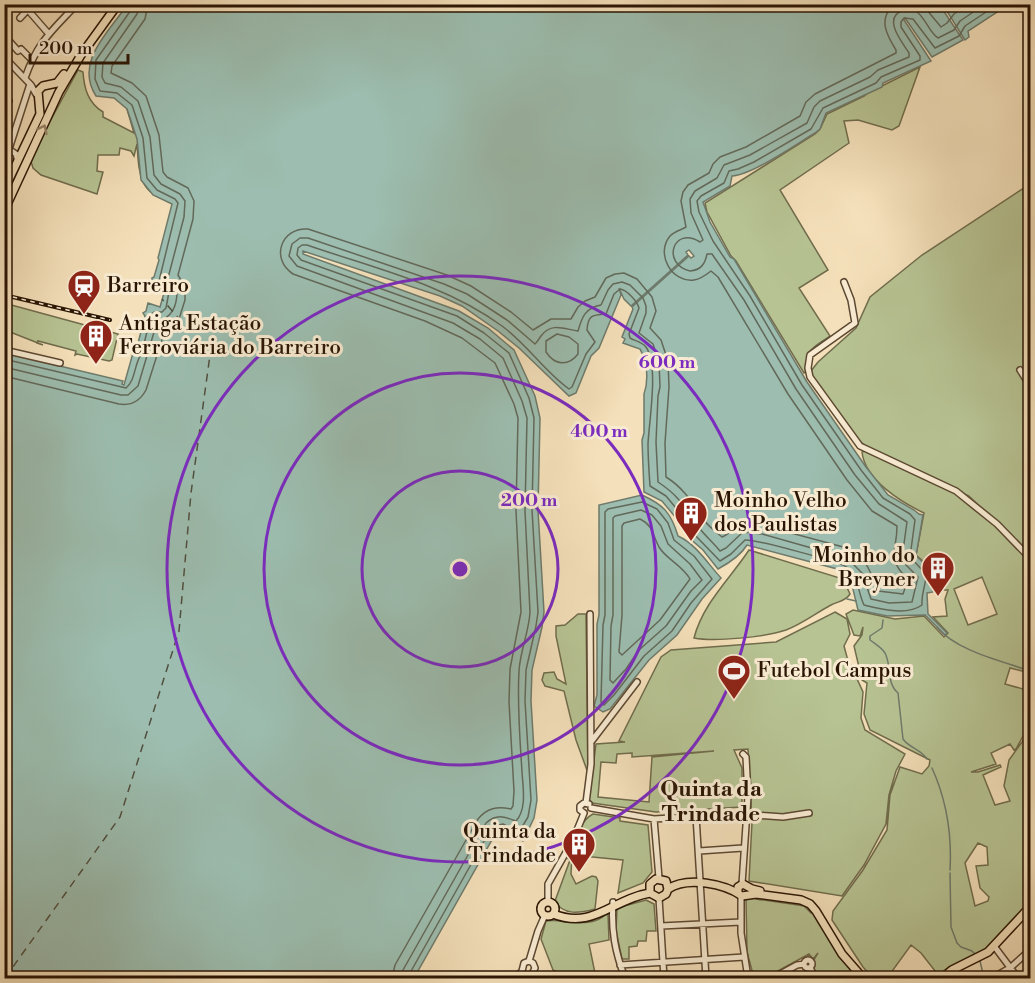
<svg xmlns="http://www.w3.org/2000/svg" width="1035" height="983" viewBox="0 0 1035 983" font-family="'Libre Bodoni',serif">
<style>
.green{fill:#b7c393;stroke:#706c4c;stroke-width:1.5;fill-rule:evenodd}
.water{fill:#9cbdaf;stroke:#6e7a6b;stroke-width:1.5}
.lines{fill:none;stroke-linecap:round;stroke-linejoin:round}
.shore{stroke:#63695a;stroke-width:1.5}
.stream{stroke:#6e7a6b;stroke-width:1.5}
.ferry{stroke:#525040;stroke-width:1.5;stroke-dasharray:8 6;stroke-linecap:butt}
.minor-casing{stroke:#5c4832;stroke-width:8}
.major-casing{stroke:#2a1504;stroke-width:10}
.minor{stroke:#f8ebd2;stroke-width:5}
.major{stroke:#f4e0ba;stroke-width:7}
.rail-casing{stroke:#2a1504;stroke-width:4}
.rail{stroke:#f8ebd2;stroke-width:1.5;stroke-dasharray:4.5;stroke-linecap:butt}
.oneway{stroke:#998568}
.ring{fill:none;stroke:#7b2cbf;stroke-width:3}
.labels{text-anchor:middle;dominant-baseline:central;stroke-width:6;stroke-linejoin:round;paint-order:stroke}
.poi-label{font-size:21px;fill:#2a1504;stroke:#f8ebd2;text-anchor:start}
.neighbourhood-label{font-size:22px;font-weight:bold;fill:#2a1504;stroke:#f8ebd2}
.centre{fill:#7b2cbf;stroke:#f8ebd2;stroke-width:3}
.ring-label{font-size:18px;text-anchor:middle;font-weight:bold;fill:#7b2cbf;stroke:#f8ebd2;stroke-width:6;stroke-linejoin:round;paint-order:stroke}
</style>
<rect width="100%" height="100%" fill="#f4e0ba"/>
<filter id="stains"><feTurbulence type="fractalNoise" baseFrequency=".00333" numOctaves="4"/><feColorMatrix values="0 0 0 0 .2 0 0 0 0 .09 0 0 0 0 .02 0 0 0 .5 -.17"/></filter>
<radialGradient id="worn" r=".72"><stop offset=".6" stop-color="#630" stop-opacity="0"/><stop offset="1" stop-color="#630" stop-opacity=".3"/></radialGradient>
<path class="green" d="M920,67L899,126L892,130L858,120L844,121L849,143L780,190L828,270L799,288L830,336C813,348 806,348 806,371L804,373L736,261L731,256L707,212L705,203L815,134L820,129L827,114L864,96L882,82L880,87Z
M78,70L83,72C84,88 88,103 103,112V117L134,133L127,109L170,201C138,194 139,171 137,144L134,156L131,151L120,148L119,155H98L97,171L103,172L97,194L41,175L33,168L30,158Z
M1030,184V555L969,496L868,448L856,438L814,379L811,371L818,362L856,328L870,297L922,255Z
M4,303L118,334L112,360L109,361L77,354L75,355L76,351L38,341L37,343L43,345L5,330Z
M865,451L955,493L994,524L1030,561V673L1010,668L1005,684L1030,691V723L1016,749L1014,750L1010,744L991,753L996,764L971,772H978L1000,765L1001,767L983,775L995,805L1010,801L1004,786L1009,760L1030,731V904L986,950L951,967L939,976L921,953L911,945L890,974L895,978H873L863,967L832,920L833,911L863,870L887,830L890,795L900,767L922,774L929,766L930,760L870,730L864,714L867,683L862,680L854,646L862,635L863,627L860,636L854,635L846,614L853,610L895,619L924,616L944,637L948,633L933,617L947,616L945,599L948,590H937L933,570L916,555L924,513C901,502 865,480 862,452ZM982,577L997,614L968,625L954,589ZM978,843L987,847L988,865L976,866L980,888L989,897L988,901L975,906L965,863Z
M749,550L843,579L850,594C845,602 838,601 831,605C816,613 802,624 786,630C765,637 715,642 694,638C703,603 730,579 749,550Z
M835,612L847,619L850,634L844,646L847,657L863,692L861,718L865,730L905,754L896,771L889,795L886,824L864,865L842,896L749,881L752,822L748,749L734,750L742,768V807L656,812L592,803L589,800L596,744L625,742L619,741L661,657L671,650L776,642ZM714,751L652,757L649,802L598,797L601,762L616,763L617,754L632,753V757Z
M578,614H586L588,773L576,740L564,691L545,686L542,680L544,673L554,672L557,679L566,684L556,636V626L565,625Z
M593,814L620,818V821L648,825L652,872L643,883L618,893L623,860L572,855L571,874L576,884L592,876L596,877L598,881L595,909C580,913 563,916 555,901L570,860L567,858C573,844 579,821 593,814Z
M751,896H756V899L798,905L804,906L811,913L814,912L834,948L859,978H817L813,971L815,965L814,960L818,953L813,959L809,954L765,978H754L747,952L746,899Z
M646,900L654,904L656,931H647L646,941H638L637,946L629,947V959H622L616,931L617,908Z
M606,914H608L609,940L589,944L596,978H570L553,970L541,939L546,921C564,918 591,930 606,914Z"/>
<path class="water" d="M939,4L963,40L932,57L905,18L904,20L931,61L883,83L882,87L826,113L820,129L815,133C795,145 752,175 732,176L730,186L703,202L710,222L730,257L734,259L807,382L866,467L888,495L914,510L919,514L923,515L916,556L932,570L931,583L933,592L927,593L928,614L947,633L945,635L925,615L887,616L858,610L852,585L841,570L747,545C741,555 729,563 718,569L703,550L687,536L681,524L662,501L644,492L642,440L644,433V394C649,380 647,361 640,349L623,343L625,339L622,337L633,309L632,307L689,256L691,258L694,256L689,250L686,252L688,255L631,306L624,299L619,288L621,295L599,348L591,356L576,393L569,396L519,348L498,331L462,306L440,296L303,251V254L459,311L488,328L514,350L535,396L540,418L538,510L544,612L542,627L532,670L531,701L537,800L534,818L523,841L502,830L497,831L414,978H5V353L123,381L122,384L124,385L133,353L136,351L145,316L143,313L146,311L148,303L160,307L164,293L151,290L152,278L154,277L159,260L158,258L172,204L153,195L141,180L137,139L127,109L114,98L96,96C74,62 109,32 127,5Z
M943,5H1008L968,31L969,37L965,40Z
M642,495C664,505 671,513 678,536C696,544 708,564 721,578L702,599L677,635L649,660L610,709L603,712L594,706L597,695V624L599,615V505Z"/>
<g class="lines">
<path class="shore" d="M922,4L941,27L947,23L954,14L969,4
M557,334L569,337L578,344V354C569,366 555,366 546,352V341Z
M4,359L126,388C136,380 134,363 142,353L151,314L154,312H162L166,308L169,292L166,288L160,285L159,281L178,203L175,199L157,190L147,178L143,138L132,105L117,93L100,91L95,79L96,60L131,10L132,4
M4,367L121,395H128L138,386L157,322C172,317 177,307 177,291L168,278L184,217L185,201L180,194L161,184L154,175L150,137L138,101L121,87L105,83L102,77L103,63L137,14L139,4
M4,376L119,404C131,406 140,401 146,390L165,330L179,319L185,300V287L178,275L193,219L194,201L188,188L167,177L163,172L159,135L146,96L132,83L111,73L112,66L145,19L148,4
M642,502L657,509L668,523L674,540L694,556L712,579L691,603L672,631L644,656L614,695L604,705L601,702L603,625L605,615V512L608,509Z
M641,510L652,515L661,526L668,544L690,564L702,580L691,591L666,626L639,650L626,669L613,683L610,680L611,626L613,615V518L615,516Z
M640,519C653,525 653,536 659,547C666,559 682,565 690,579L660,620L622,655L619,652L622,615V526L624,523Z
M392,978L395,965L478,819C487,808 497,806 511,809L513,806L514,791L509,702L510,669L521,612L516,511L518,418L514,404L495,363L462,338L425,321L293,274C270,259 281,227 308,229L447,275L471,286L511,312L533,330L551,319H571L578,307L585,301L595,297L606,278L615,274L624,273L637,279L652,297L656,311L650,328L661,340L668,361L669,387L665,443L666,477C684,488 693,504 704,520C709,527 716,532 722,537C733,533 733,523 750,522L847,548C866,556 871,573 878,591L903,594L908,580C885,555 897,555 897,526L872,511L847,480L788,394L718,277L711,271C706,275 701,279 694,280C672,283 655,254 670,236C675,231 681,230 686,227L681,201L683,192L688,185L709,173L713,164L720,157L746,147L800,116L806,102L815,94L896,53V50C886,34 878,19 894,4
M401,978L403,970L486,823C497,813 505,817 516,821C527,809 523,788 522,772C520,739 517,705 519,671C520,651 529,632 530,612L525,511L527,418L522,401L503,358L480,339L453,323L297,266L289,256L292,244L300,238H308L444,284L467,294L507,320L535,344C537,342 539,339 541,336C551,322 564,329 578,331C582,317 585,308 601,305L608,290L613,284L622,282L630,285L643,298L646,306V313L639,333L653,344L659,362L660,387L658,396L656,442L658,482C679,496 683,505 697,525C703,534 713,542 720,551L726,548L743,532L762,534L847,558L862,573L871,599L889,603L912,602L918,577L906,565L902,558L907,522L879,504L855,475L796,389L744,300L712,254H707C705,264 701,270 690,271C661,264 673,225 700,242L703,240L691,213L690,199L695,191L717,178L724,165L750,155L807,123L814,107L820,101L870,77L878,70L909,57V53C902,42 881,17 904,10C909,8 914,9 917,12C926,19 929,32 938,38L954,30L960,21L985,4
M409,978L410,973L492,827L503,824L519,832L528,817L531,800L525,701L526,670L536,626L538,612L532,510L534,418L529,398L509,353L484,333L457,316L301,260L297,255L298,248L302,245H307C373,268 445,284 502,326C527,344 544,371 569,389L572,387L586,354L595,342L587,330C588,315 592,315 606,314L614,294L620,289C627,290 637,301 639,308L629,334L630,338C635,341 642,342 646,347C659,365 649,421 648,444C648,458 649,472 650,486L666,496L686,520L692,532L720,561L731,554L745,540C753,539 842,562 848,568C859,578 858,593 864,605C881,609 907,616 922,605C921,593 926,586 926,574L910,557L915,520L910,514L883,498L861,470L802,385L750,296L713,241L699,212L697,201L701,196L724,183L729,171L738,169L754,162L811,129L823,108L876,83L881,77L920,60V56L901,27V22L904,18L913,19L935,48L959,36L965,26L998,4"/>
<path class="stream" d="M847,599L856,601
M883,620L882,628L870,636V640C875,644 881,647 885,653C892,666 886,683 898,693L903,739C909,748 921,749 927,759
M937,627C956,651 1002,661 1030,671
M932,768C946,799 952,835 950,870
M950,873L951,927L957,943L961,947L972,951L977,956
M980,961L984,978"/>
<path class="ferry" d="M5,978L120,817L179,631L191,493L210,355L162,299"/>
<defs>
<path id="minor" d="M28,10L48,33
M4,11L12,4
M20,18L33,4
M10,42L18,51L21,49L31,59
M4,57L31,85L36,94
M25,78C38,41 51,32 77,4
M4,94L9,101L4,109
M4,146L16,154L18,162
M9,149L30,84
M4,165H10L13,171
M844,282L851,300L855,323L810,355L808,368L810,377L860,446L956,491L997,524L1030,558
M4,350L60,363
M1020,370L1030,386
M591,742L637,682
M586,803L591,764L590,614
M591,808L654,819L738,814L783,817L809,813
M584,813L580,810V806L584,803L589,804
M696,816L706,978
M654,819L659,878
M699,851L743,848
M742,884L748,796L746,757L743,754
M741,896V933L748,978
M659,898L664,978
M548,902V884L573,840L584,813
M613,902C611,930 615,952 625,978
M1024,912L1030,920
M661,926L741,922
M994,946L1018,978
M804 964a4 4 0 1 1 8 0a4 4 0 1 1-8 0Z
M529,961L538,931L545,915
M529,961L533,963L535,968L532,974
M620,965L744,957
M810,968L816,978
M515,978L522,971L524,963L529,961
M773,978L797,965L804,964
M992,978L1010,968L1030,950"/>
<path id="major" d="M4,190L40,114L38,91L43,86L57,83L64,74
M4,211L59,92L81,55L118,4
M668,889C688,876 725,884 742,896L756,894L801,900L810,904L816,911L842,954L863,978
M738,892V887L743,884L752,889L760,891
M650,893V884L656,879L666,881L668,889
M650,893L659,898L666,894L668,889
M541 909a7 7 0 1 1 14 0a7 7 0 1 1-14 0Z
M553,914C594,930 612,899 650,893
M942,978L952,970L988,952L1030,907"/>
</defs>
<use href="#minor" class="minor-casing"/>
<use href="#major" class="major-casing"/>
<use href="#minor" class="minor"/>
<use href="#major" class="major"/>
<defs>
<path id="rail" d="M4,295L110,320"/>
</defs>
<use href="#rail" class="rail-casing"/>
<use href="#rail" class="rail"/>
</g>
<defs><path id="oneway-chevron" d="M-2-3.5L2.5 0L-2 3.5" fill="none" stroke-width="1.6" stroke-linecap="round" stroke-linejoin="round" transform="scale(1.5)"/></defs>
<use class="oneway" href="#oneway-chevron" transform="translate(43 129) rotate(-65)"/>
<g class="ring">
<circle cx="460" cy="569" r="98"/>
<circle cx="460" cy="569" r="196"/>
<circle cx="460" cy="569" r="293"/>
</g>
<defs>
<symbol id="station-pin" viewBox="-11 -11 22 30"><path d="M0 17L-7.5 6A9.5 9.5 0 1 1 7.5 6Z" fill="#8f2418" stroke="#f8ebd2"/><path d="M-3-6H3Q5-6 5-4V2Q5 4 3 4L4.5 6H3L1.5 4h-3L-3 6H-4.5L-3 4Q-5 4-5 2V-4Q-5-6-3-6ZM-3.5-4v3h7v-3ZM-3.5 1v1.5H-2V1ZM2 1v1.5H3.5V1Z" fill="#fff"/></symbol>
<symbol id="building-pin" viewBox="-11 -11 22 30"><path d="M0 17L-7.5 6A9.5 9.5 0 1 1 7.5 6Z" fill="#8f2418" stroke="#f8ebd2"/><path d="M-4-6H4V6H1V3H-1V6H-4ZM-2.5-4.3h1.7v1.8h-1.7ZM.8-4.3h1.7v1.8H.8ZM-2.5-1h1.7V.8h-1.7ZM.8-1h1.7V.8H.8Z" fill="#fff"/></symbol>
<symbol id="stadium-pin" viewBox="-11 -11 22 30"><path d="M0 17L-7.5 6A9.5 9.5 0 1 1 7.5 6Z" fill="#8f2418" stroke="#f8ebd2"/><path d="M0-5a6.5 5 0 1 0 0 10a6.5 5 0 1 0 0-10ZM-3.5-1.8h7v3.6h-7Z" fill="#fff"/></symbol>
</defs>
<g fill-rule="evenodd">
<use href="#station-pin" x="65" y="267" width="38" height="52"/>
<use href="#building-pin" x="77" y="317" width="38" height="52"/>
<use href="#building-pin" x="672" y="494" width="38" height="52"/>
<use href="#building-pin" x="919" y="549" width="38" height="52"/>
<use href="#stadium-pin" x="715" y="652" width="38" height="52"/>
<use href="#building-pin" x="560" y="825" width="38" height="52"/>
</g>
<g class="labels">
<g class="poi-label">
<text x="107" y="286">Barreiro</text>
<text x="119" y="324">Antiga Estação<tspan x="119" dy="24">Ferroviária do Barreiro</tspan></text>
<text x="714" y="501">Moinho Velho<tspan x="714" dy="24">dos Paulistas</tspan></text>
<text x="915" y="556" text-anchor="end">Moinho do<tspan x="915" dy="24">Breyner</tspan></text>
<text x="757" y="671">Futebol Campus</text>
<text x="556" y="832" text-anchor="end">Quinta da<tspan x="556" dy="24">Trindade</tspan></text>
</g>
<g class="neighbourhood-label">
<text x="711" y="789">Quinta da<tspan x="711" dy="25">Trindade</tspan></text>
</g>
</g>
<circle cx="460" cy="569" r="9" class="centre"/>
<g class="ring-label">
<text x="667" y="368">600 m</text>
<text x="599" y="437">400 m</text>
<text x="529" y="506">200 m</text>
</g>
<rect width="1035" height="983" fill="none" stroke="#f4e0ba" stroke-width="24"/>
<rect x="6" y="6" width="1023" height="971" fill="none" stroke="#2a1504" stroke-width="3"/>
<rect x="12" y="12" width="1011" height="959" fill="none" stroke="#2a1504" stroke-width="1.5"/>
<path d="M30 54v9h98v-9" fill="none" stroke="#2a1504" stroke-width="3"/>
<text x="39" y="54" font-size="18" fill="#2a1504" stroke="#f8ebd2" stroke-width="4.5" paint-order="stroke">200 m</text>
<rect width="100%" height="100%" filter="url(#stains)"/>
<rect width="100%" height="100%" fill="url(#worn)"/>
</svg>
